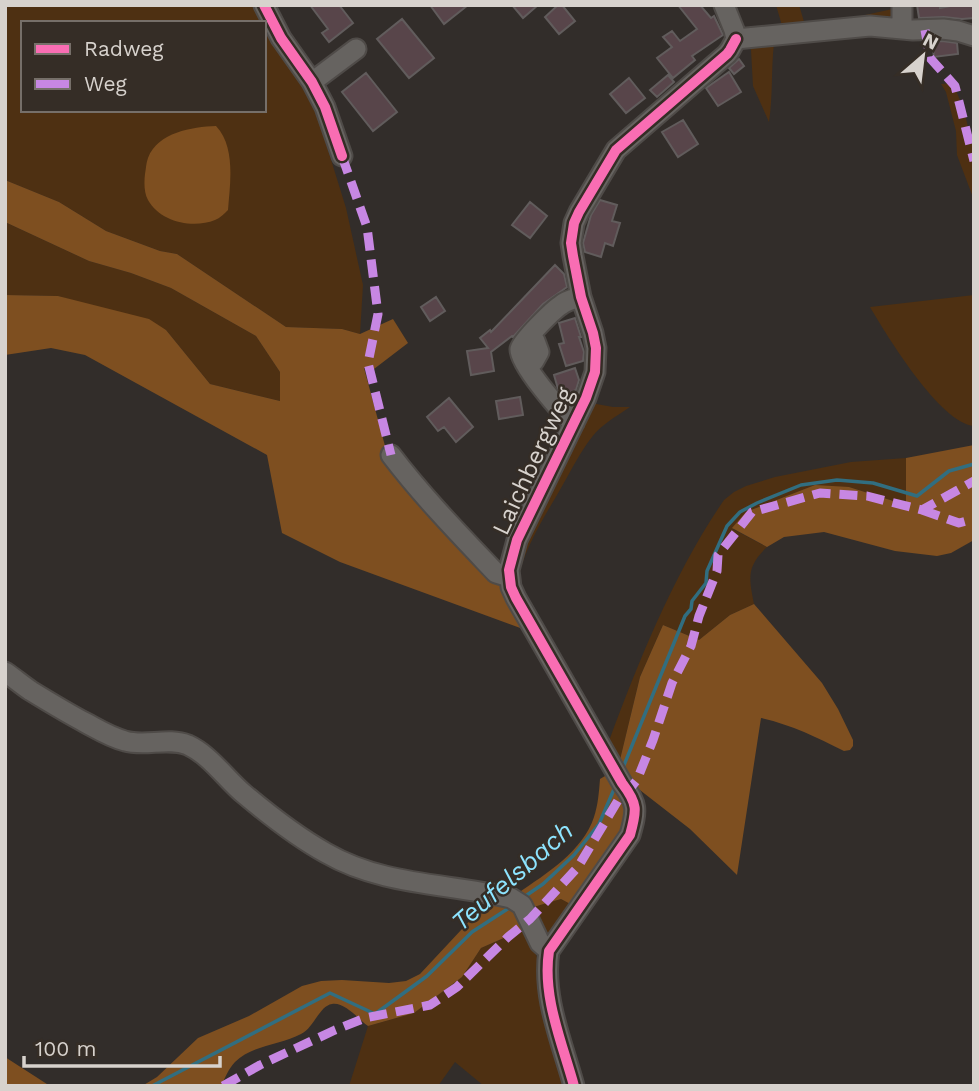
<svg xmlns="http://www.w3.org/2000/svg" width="979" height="1091" viewBox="0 0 979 1091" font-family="'Work Sans',sans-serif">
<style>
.green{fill:#4e3012;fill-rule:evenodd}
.forest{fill:#7e4f20}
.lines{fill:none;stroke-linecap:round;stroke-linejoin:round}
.stream{stroke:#316e80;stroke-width:3.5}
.building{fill:#58454a;stroke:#615c5c;stroke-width:2}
.minor-casing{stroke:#4f4b48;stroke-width:23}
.minor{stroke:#666360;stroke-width:19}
.quiet{stroke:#c787e3;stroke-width:9;stroke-dasharray:18 9;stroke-linecap:butt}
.cycleway-casing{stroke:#352d26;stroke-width:15}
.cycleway{stroke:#f96db3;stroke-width:10}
.labels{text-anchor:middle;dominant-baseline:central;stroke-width:5;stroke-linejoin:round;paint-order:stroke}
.street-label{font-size:24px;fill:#d7d2cd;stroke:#352d26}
.water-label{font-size:26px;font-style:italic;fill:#8de4ff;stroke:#352d26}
</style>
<rect width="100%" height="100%" fill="#322d2a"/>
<path class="green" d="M5,5H258L310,92L346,208L363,285L360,334L342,329L286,327L177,254L160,251L106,231L59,202L5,180ZM23,23H264V110H23Z
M776,5H799L805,25L847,19L897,8L893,19L783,29Z
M774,43C771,70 773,96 769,122L753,86L751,50L748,44Z
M953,83L964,110L974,153V200L957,155L956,131L946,92L941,84Z
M5,222L89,261L131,273L171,288L256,336L280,372V401L210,384L166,330L58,296L5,295Z
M974,295V426C940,423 887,336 870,307Z
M591,403L613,407H630C617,416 602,424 592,437C580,452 571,471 561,488C546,514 528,542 520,571C518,581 521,588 524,597L609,741C639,660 675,571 724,500L734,492L746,486L775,477L851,462L906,458V505L849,487L746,512L733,529L767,547C746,567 749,578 754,604L730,615L699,640L663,625L640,677L618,768L523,606L513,567Z
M561,899L574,906L549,941L530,908Z
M529,927L570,1086H484L455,1062L438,1086H349L368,1026L414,1013L462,977L481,948Z"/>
<path class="forest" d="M216,126C236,147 230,184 228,210C224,214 220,218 215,220C193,229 160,222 148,200C144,193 144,182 145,174C146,169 146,163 148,158C158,132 192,127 216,126Z
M5,180L59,202L106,231L160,251L177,254L286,327L342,329L360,334L393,319L408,343L374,369L364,368L388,457L503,584L523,629L340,562L282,533L267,455L85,355L51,348L5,355V295L58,296L149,319L166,330L210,384L280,401V372L256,336L171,288L131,273L89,261L5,222Z
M974,445V540L951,553L937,556L895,551L824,532L784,537L767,547L732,528L746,512L815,485L849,487L906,505V458Z
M754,604L822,683L838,709L853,740V746L850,750L844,751C816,737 792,725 761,718L737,875L690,829L636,787L618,768L640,677L663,625L699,640L730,615Z
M610,773L625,799V828L574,906L561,899L530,908L518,893C546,874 583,851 594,817C598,805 599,792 600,779Z
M504,901L510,902L529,927L481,948L462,977L414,1013L368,1026C358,1019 345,1002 332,1004C319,1006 314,1028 301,1034C281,1045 252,1045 235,1062C229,1068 225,1078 221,1086H142L157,1077L198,1038L249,1016L302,986L321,981L342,980L389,983L406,981L420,974L476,914Z
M5,1057L50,1086H5Z"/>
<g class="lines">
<path class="stream" d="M622,770L685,616L691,609L692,601L706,583L707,571L727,526L740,512L757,503L801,485L837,480L873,483L917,496L949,471L974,464
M524,897L543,884L574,855L599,824L615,787
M152,1086L330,993L375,1014L427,976L472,932L512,906"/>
</g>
<path class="building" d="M310,5H339L353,23L329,42L322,33L328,29Z
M430,5H468L444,24Z
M512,5H538L523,18Z
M558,5H562L575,21L559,34L545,17Z
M678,5H700L711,18L714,16L723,35L692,56L695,60L673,78L657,58L672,47L663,37L672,31L680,41L697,29Z
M917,5H940V8L955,5H974V18L962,19L944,17L919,18Z
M402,19L434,58L409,78L377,39Z
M942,41L957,43L958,54L934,57L932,42Z
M739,59L744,66L734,74L729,68Z
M729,72L741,92L718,106L706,88Z
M366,73L397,112L373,131L342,92Z
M668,75L674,82L657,97L650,90Z
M629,78L645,98L626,113L610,94Z
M683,120L698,144L678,157L662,132Z
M600,200L617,205L612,221L620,223L613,246L605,243L601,257L585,252L583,243L591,215Z
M530,202L547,216L530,238L512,225Z
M555,265L564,274L567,287L543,304L513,337L512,336L491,352L494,371L471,375L467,351L488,348L480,338L490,330L491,332Z
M436,297L445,311L430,321L421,307Z
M575,318L581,337H579L584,352L583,361L566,366L559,344L564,343L559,323Z
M575,368L579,380L576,390L564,395L558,389L554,375Z
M520,397L523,415L499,419L496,401Z
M449,398L473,427L456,442L444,427L438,431L427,417Z"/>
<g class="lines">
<defs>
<path id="minor" d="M264,5L281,38L312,82L325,107L342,156
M724,5L734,30L736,39
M902,29V5
M736,39L870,26L913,30L943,29L958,31L974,36
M312,82L356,49
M527,366L534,361L539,352L535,341L530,335
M574,423C563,415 517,361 520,349C522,341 553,310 561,305C567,300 574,299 581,297
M391,455C423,497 460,535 496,573L509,577
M5,672C14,678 22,685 31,691C49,702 67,713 86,723C99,730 110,737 125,741C145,747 168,737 188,745C210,755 226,779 244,794C269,815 297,837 326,853C383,886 448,883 511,898L522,905L540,943L549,951
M574,1086C562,1042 542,997 549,951L630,835C637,810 638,804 622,783L516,598L511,587L509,570L517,540L586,398L595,372L596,348L593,333L581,297L573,256L571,243L574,223L579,212L616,150L727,54L730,50L736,39"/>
</defs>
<use href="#minor" class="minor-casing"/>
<use href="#minor" class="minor"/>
<path class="quiet" d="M925,30L930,58L955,86L974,161
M342,156L367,227L378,314L368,363L391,455
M922,510L959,523L974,519
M223,1086L260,1065L335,1030L365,1018L430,1005L457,987L508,937L530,919L578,867L620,797L628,791L637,780L653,740L672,683L691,646L699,616L717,571L718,555L752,512L820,493L867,496L922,510L974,481"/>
<defs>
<path id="cycleway" d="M264,5L281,38L312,82L325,107L342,156
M574,1086C562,1042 542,997 549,951L630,835C637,810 638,804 622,783L516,598L511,587L509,570L517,540L586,398L595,372L596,348L593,333L581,297L573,256L571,243L574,223L579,212L616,150L727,54L730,50L736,39"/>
</defs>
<use href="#cycleway" class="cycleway-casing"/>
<use href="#cycleway" class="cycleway"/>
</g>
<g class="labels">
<g class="street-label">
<text transform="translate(533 461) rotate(-65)">Laichbergweg</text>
</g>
<g class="water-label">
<text transform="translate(512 876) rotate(-41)">Teufelsbach</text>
</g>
</g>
<rect width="979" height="1091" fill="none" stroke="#d7d2cd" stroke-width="14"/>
<rect x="21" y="21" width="245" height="91" fill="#352d26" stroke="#766f69" stroke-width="2"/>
<rect x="35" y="44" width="35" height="10" fill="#f96db3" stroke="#766f69" stroke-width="2"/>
<text x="84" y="56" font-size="21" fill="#d7d2cd">Radweg</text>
<rect x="35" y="79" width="35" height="10" fill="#c787e3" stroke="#766f69" stroke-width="2"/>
<text x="84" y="91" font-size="21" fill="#d7d2cd">Weg</text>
<g transform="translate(923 56) rotate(28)" stroke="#352d26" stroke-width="5" paint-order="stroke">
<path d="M0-5L12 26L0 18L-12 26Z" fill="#d7d2cd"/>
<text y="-10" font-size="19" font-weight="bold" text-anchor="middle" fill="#d7d2cd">N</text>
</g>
<path d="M24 1056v10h196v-10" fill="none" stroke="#d7d2cd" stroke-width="3.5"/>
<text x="35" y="1056" font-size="21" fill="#d7d2cd" stroke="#352d26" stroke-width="5" paint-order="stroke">100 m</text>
</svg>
